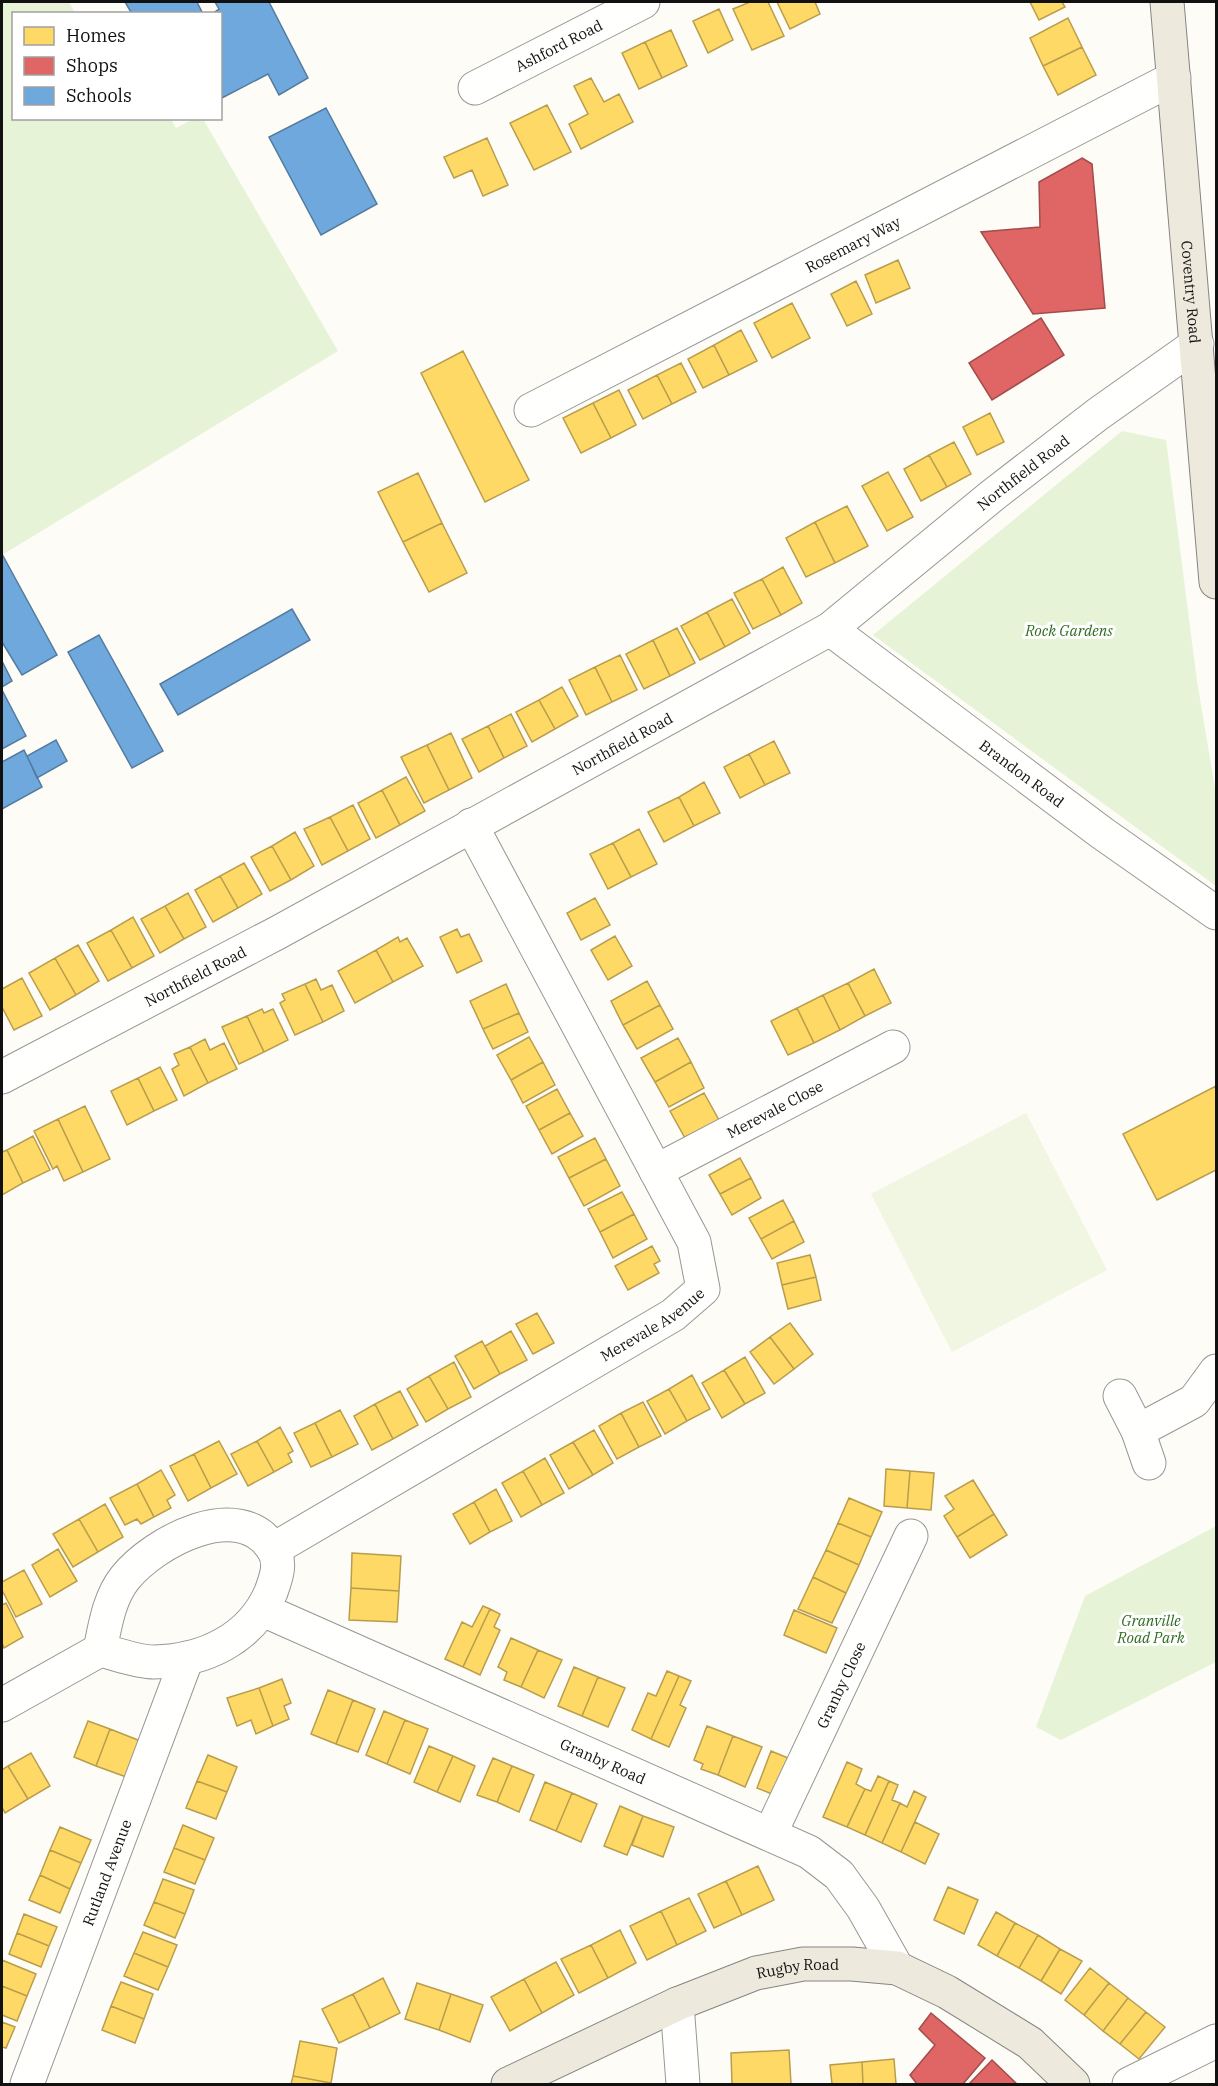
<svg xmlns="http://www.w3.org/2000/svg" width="1218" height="2086" viewBox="0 0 1218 2086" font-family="'IBM Plex Serif',serif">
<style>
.green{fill:#e7f3d7}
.pitch{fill:#f0f6e1}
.homes{fill:#ffd966;stroke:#b89d4c;stroke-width:1.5}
.shops{fill:#e06666;stroke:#a24c4c;stroke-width:1.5}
.schools{fill:#6fa8dc;stroke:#537b9f;stroke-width:1.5}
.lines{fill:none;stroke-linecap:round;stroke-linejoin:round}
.minor-casing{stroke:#979795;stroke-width:35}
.major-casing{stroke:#858482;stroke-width:35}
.minor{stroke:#fffffe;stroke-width:33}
.major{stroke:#ede9dc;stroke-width:33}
.labels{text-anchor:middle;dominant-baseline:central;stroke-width:6;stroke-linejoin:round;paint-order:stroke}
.street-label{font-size:15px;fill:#111;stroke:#fff}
.park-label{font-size:15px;font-style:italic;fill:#2f6b1f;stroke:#fff}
</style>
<rect width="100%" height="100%" fill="#fdfcf7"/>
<path class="green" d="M2,2H69L75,13L14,14V118L171,119L176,128L193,119H203L338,351L2,555Z
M1122,431L1166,440L1197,681L1216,794V886L873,635Z
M1216,1526V1662L1061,1740L1036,1727L1085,1596Z"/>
<path class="pitch" d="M1026,1113L1107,1270L952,1352L871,1194Z"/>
<path class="homes" d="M750,2H768L784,36L752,50L733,9Z
M777,2H815L820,14L790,29Z
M1030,2H1062L1065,7L1039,20Z
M719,9L733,40L708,53L693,21Z
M1068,18L1082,47L1043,66L1030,38Z
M671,30L687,66L662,78L645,42Z
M645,42L662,78L639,89L622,53Z
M1082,47L1096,75L1058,95L1043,66Z
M591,78L604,102L619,94L633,122L581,149L569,124L588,114L574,86Z
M547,105L571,152L534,170L510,123Z
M487,138L508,185L483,196L472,170L454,178L444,157Z
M898,260L910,288L876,303L865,275Z
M856,281L872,314L847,326L831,294Z
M792,303L810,338L772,358L754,323Z
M741,330L757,361L729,375L714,345Z
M714,345L729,375L703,388L688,359Z
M463,351L529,480L485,502L421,373Z
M681,363L696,392L672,404L657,375Z
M657,375L672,404L643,419L628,390Z
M619,390L636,425L611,438L593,403Z
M593,403L611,438L581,453L563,418Z
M990,413L1004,442L977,455L963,427Z
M954,442L971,474L947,487L929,455Z
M929,455L947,487L921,501L904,469Z
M888,472L913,517L887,531L862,486Z
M418,473L442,523L403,542L378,492Z
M847,506L868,546L835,563L815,522Z
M815,522L835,563L806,577L786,538Z
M442,523L467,573L429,592L403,542Z
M783,567L802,603L781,615L762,579Z
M762,579L781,615L753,629L734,593Z
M732,599L750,633L725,647L707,612Z
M707,612L725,647L700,660L681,626Z
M677,628L695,663L670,676L653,640Z
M653,640L670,676L644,689L626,654Z
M620,655L637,690L612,702L595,667Z
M595,667L612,702L586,715L569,680Z
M562,687L578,716L555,729L539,700Z
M539,700L555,729L532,742L516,712Z
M511,714L527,746L504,758L488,726Z
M488,726L504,758L479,772L462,739Z
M451,733L472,778L449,790L427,745Z
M774,741L790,773L765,785L749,754Z
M427,745L449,790L424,803L401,757Z
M749,754L765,785L740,798L724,767Z
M406,777L425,811L400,825L382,790Z
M704,782L720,813L694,826L679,797Z
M382,790L400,825L376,838L358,803Z
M679,797L694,826L664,842L648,812Z
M353,805L370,839L348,851L330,817Z
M330,817L348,851L322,865L304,829Z
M639,829L657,864L631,877L613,843Z
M295,832L314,866L291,880L272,846Z
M613,843L631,877L608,889L590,854Z
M272,846L291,880L270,891L251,857Z
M244,863L262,894L238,908L220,876Z
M220,876L238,908L213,922L195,890Z
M188,893L206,927L184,939L165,906Z
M595,898L610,925L581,940L567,913Z
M165,906L184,939L160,953L141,919Z
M133,917L154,956L132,968L111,930Z
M457,929L461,937L469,934L482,961L457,973L440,937Z
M111,930L132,968L108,981L87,943Z
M615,936L632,966L608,980L591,950Z
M398,937L400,942L407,938L423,966L393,982L376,950Z
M78,945L99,981L76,995L55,958Z
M376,950L393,982L355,1003L338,971Z
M55,958L76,995L50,1010L29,973Z
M874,969L891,1003L865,1016L848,983Z
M22,978L42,1016L14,1030L2,1007V989Z
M316,979L321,990L332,985L344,1011L323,1022L305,984Z
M647,981L660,1005L623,1025L611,1001Z
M848,983L865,1016L840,1030L823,995Z
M305,984L323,1022L295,1035L280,1003L285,1000L282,994Z
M506,984L519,1013L483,1029L470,1001Z
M823,995L840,1030L814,1043L797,1008Z
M660,1005L673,1029L637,1049L623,1025Z
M797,1008L814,1043L788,1055L771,1021Z
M262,1009L264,1013L273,1009L288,1040L264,1052L247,1016Z
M519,1013L528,1032L493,1049L483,1029Z
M247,1016L264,1052L239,1064L222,1027Z
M529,1037L543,1062L511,1080L497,1055Z
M678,1038L691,1062L655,1082L641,1058Z
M205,1039L210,1050L224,1043L237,1069L208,1083L190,1047Z
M190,1047L208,1083L184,1096L172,1069L179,1065L174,1054Z
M543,1062L555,1085L523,1103L511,1080Z
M691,1062L704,1088L669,1107L655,1082Z
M160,1067L177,1100L154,1111L138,1078Z
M138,1078L154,1111L127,1125L111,1091Z
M1216,1086V1170L1157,1200L1123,1134Z
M557,1089L570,1113L539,1130L526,1106Z
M704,1093L719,1120L685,1138L670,1111Z
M85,1106L110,1159L83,1172L58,1119Z
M570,1113L583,1136L552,1154L539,1130Z
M58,1119L83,1172L64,1181L57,1166L53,1169L34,1131Z
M33,1136L50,1170L23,1183L7,1150Z
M595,1138L606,1159L569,1178L558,1157Z
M7,1150L23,1183L2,1195V1152Z
M740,1158L751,1178L720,1194L709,1175Z
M606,1159L620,1186L584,1206L569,1178Z
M751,1178L761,1198L732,1215L720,1194Z
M622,1192L634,1214L600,1232L588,1209Z
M783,1200L794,1221L761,1239L749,1218Z
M634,1214L647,1239L613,1258L600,1232Z
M794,1221L804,1242L772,1259L761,1239Z
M652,1246L660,1261L654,1264L659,1273L628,1290L615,1266Z
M810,1255L816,1277L782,1285L777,1263Z
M816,1277L821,1300L788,1309L782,1285Z
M537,1313L554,1343L533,1354L516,1324Z
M790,1323L813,1354L794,1369L770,1337Z
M511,1331L527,1360L500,1374L485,1346Z
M770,1337L794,1369L774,1384L750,1352Z
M482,1341L500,1374L474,1389L455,1356Z
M745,1357L765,1393L745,1404L724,1370Z
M454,1362L471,1397L448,1409L429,1376Z
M724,1370L745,1404L722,1418L702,1383Z
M692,1375L710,1409L687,1421L669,1389Z
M429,1376L448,1409L426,1422L407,1389Z
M669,1389L687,1421L665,1434L647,1401Z
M400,1391L418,1425L393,1439L375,1404Z
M643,1402L661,1436L639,1447L621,1413Z
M375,1404L393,1439L372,1450L354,1416Z
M340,1410L358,1444L332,1457L315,1423Z
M621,1413L639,1447L617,1459L599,1426Z
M315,1423L332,1457L311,1467L294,1433Z
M280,1427L293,1451L288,1454L292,1462L274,1472L257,1441Z
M594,1430L613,1463L593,1475L573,1442Z
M219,1441L237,1474L211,1488L194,1454Z
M257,1441L274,1472L248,1486L231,1454Z
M573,1442L593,1475L569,1489L550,1455Z
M194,1454L211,1488L188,1501L170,1466Z
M545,1458L564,1493L542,1505L523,1471Z
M886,1469L910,1471L907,1508L884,1506Z
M161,1470L175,1495L167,1500L171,1508L154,1517L137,1484Z
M523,1471L542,1505L521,1517L502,1483Z
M910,1471L934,1473L931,1510L907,1508Z
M973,1480L994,1514L957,1537L944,1516L954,1509L945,1496Z
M137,1484L154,1517L141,1524L137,1519L125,1525L110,1498Z
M496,1489L512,1521L490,1532L474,1502Z
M849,1498L882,1512L871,1537L838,1523Z
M474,1502L490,1532L470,1544L453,1514Z
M105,1504L123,1537L98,1552L79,1519Z
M994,1514L1007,1535L970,1558L957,1537Z
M79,1519L98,1552L73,1567L53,1534Z
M838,1523L871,1537L859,1565L826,1550Z
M58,1549L77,1581L50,1597L32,1565Z
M826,1550L859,1565L846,1593L813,1577Z
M352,1553L401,1556L399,1591L351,1588Z
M24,1570L42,1604L16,1617L2,1590V1582Z
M813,1577L846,1593L832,1623L798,1609Z
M351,1588L399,1591L397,1622L349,1620Z
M6,1603L23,1637L4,1648L2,1643V1605Z
M483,1606L490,1609L463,1667L445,1659L462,1622L472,1627Z
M490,1609L500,1614L494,1627L500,1630L480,1675L463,1667Z
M794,1610L837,1628L826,1653L784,1635Z
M511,1638L538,1650L521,1687L504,1680L507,1672L498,1667Z
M538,1650L562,1660L544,1698L521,1687Z
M574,1667L598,1677L582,1716L558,1706Z
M667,1671L679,1676L651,1739L632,1730L648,1693L656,1696Z
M679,1676L691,1681L680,1705L686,1708L669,1747L651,1739Z
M598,1677L625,1688L608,1727L582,1716Z
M282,1679L291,1703L284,1706L289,1719L273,1726L259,1688Z
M259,1688L273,1726L256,1734L251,1720L237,1726L227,1698Z
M328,1690L353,1700L336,1744L311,1734Z
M353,1700L375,1709L358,1752L336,1744Z
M384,1711L405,1720L387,1764L366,1755Z
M405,1720L428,1729L410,1774L387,1764Z
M88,1721L110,1729L96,1766L74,1757Z
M707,1726L733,1736L718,1775L701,1769L703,1764L694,1760Z
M110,1729L143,1742L129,1778L96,1766Z
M733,1736L762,1747L745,1787L718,1775Z
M429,1746L453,1756L437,1792L414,1782Z
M771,1751L798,1762L772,1794L757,1788Z
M31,1753L50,1786L28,1799L8,1766Z
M208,1755L237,1767L227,1792L197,1781Z
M453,1756L475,1766L460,1802L437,1792Z
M493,1758L512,1766L497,1802L477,1795Z
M847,1762L862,1769L856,1784L865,1789L847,1827L823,1817Z
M8,1766L28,1799L5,1813L2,1807V1770Z
M512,1766L534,1775L519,1812L497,1802Z
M878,1776L889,1781L865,1835L847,1827L865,1789L871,1791Z
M197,1781L227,1792L216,1819L186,1808Z
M889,1781L898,1785L892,1800L900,1803L882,1843L865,1835Z
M545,1782L572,1793L556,1831L530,1820Z
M914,1791L926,1797L901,1852L882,1843L900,1803L907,1807Z
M572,1793L597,1804L581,1842L556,1831Z
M620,1806L643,1816L627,1855L604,1846Z
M643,1816L674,1827L663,1857L632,1845Z
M915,1822L939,1834L925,1864L901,1852Z
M183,1825L214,1838L205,1860L174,1848Z
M60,1827L91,1840L81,1863L50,1850Z
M174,1848L205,1860L195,1884L164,1872Z
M50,1850L81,1863L70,1889L40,1875Z
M758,1866L774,1900L742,1915L726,1881Z
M40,1875L70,1889L60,1913L29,1900Z
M163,1879L194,1890L185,1914L154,1902Z
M726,1881L742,1915L714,1928L698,1894Z
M948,1887L978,1900L964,1934L934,1920Z
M689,1898L706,1931L677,1945L661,1911Z
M154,1902L185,1914L175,1938L144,1925Z
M661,1911L677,1945L647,1960L630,1926Z
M996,1912L1015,1923L997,1956L978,1945Z
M24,1914L57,1927L49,1946L17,1933Z
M1015,1923L1038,1935L1019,1968L997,1956Z
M620,1930L636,1963L608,1978L591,1945Z
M143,1932L177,1945L168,1967L134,1953Z
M17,1933L49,1946L41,1967L9,1954Z
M1038,1935L1060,1949L1041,1981L1019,1968Z
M591,1945L608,1978L579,1993L561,1959Z
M1060,1949L1082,1961L1061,1994L1041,1981Z
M134,1953L168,1967L158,1990L124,1976Z
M2,1960L36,1974L27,1996L2,1986Z
M556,1962L574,1995L542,2013L524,1979Z
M1090,1968L1109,1983L1084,2015L1065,2000Z
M383,1978L400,2013L370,2028L353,1994Z
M524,1979L542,2013L510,2031L491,1997Z
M121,1982L153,1994L144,2019L111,2006Z
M417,1983L451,1994L439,2030L405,2019Z
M1109,1983L1128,1998L1103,2031L1084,2015Z
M2,1986L27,1996L17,2021L2,2015Z
M353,1994L370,2028L339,2043L322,2009Z
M451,1994L483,2005L470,2042L439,2030Z
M1128,1998L1146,2012L1120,2044L1103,2031Z
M111,2006L144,2019L135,2043L102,2030Z
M1146,2012L1165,2027L1139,2059L1120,2044Z
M2,2022L15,2027L6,2048L2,2047Z
M300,2041L337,2048L331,2083L293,2076Z
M789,2050L791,2084H732L731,2053Z
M894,2059L896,2084H863L862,2062Z
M862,2062L863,2084H832L830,2065Z
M293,2076L331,2083V2084H291Z"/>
<path class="shops" d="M1082,158L1092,164L1105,308L1033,314L981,232L1040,227L1039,182Z
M1041,318L1064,355L992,400L969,363Z
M931,2013L985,2058L963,2084H917L910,2075L935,2045L919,2029Z
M992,2060L1017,2084H969Z"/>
<path class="schools" d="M125,2H197L203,14H132Z
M215,2H269L308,78L279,95L268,74L220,99V14H212L219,9Z
M326,108L377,204L321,235L269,137Z
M2,554L57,655L22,675L2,642Z
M292,609L310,640L178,715L160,684Z
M99,635L163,751L132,768L68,652Z
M2,661L12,681L2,687Z
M2,690L26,736L2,749Z
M56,740L67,761L37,778L27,756Z
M24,750L42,787L2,809V762Z"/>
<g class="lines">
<defs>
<g id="minor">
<path id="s1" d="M475,88L643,2"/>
<path id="s2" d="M531,410L1174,78"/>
<path id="s3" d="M830,629L1102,833L1216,913"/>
<path id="s4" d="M2,1077L277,933L830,629L993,495L1098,414L1197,344"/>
<path id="s5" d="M656,1171L893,1047"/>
<path d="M1120,1396L1138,1431L1149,1463"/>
<path d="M1138,1431L1194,1401L1216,1371"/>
<path id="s6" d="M274,1549L673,1315L703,1289L694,1242L471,825"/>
<path id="s7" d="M263,1610L809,1852L839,1875L863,1908L897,1968"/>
<path d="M2,1705L100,1650C117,1654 137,1662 154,1662C204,1661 251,1639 271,1592C276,1578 282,1563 273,1549C239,1496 154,1542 125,1578C109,1598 105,1626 100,1650"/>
<path id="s8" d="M770,1834L911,1536"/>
<path d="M677,2004L683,2084"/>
<path id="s9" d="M27,2084L187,1658"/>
<path d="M1129,2084L1216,2041"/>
</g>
<g id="major">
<path id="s10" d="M1167,2L1216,582"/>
<path id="s11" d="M508,2084L677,2004L756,1973L803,1964H852L897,1968L947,1992L1030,2043L1073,2084"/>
</g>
</defs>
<use href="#minor" class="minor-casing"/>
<use href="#major" class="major-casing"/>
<use href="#minor" class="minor"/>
<use href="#major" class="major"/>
</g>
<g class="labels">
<g class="street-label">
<text stroke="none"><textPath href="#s1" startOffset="94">Ashford Road</textPath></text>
<text stroke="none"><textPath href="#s2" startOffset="362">Rosemary Way</textPath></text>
<text stroke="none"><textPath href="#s10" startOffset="291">Coventry Road</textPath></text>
<text stroke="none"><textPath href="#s4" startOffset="1190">Northfield Road</textPath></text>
<text stroke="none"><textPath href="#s4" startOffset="704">Northfield Road</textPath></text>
<text stroke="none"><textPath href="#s3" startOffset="240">Brandon Road</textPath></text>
<text stroke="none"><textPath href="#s4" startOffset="218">Northfield Road</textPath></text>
<text stroke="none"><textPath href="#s5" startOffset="134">Merevale Close</textPath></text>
<text stroke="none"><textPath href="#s6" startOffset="440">Merevale Avenue</textPath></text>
<text stroke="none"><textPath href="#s8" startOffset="165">Granby Close</textPath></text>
<text stroke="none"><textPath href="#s7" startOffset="372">Granby Road</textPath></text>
<text stroke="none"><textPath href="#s9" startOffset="226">Rutland Avenue</textPath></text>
<text stroke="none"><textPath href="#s11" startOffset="314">Rugby Road</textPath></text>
</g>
<g class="park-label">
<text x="1069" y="630">Rock Gardens</text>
<text x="1151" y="1620">Granville<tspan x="1151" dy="17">Road Park</tspan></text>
</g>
</g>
<rect width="1218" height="2086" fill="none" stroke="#111111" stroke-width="6"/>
<rect x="12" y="12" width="210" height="108" fill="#ffffff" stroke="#a0a0a0" stroke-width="1.5"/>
<rect x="24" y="27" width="30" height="18" fill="#ffd966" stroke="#a0a0a0" stroke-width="1.5"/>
<text x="66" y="42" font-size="18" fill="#111111">Homes</text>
<rect x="24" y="57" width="30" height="18" fill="#e06666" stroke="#a0a0a0" stroke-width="1.5"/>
<text x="66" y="72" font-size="18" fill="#111111">Shops</text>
<rect x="24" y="87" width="30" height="18" fill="#6fa8dc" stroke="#a0a0a0" stroke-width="1.5"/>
<text x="66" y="102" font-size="18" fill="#111111">Schools</text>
</svg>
